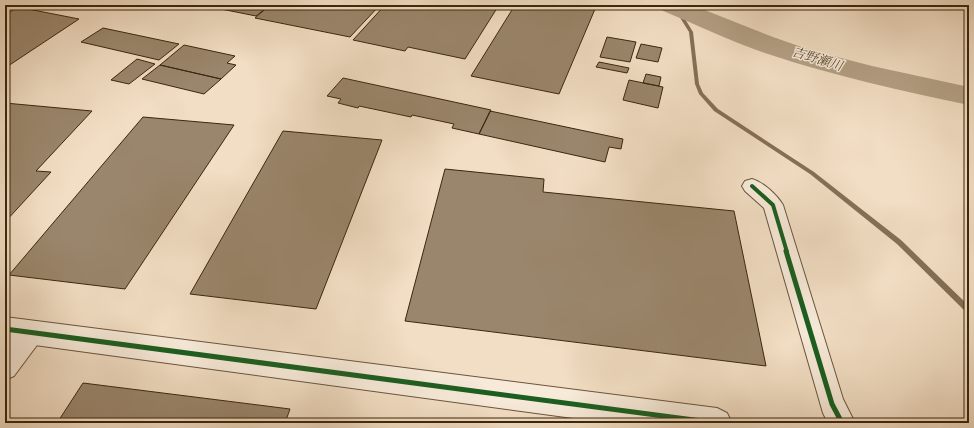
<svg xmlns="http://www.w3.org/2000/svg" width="974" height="428" viewBox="0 0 974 428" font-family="'Sorts Mill Goudy','Noto Serif JP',serif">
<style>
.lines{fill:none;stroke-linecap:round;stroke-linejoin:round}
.stream{fill:#847056;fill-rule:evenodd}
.river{fill:#b4a086;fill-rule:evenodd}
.building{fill:#9a866c;stroke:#3b270d}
.minor-casing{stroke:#69553b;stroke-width:2}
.tertiary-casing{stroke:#69553b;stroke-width:2}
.trunk-casing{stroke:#3b270d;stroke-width:2}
.minor{fill:#f7ead9;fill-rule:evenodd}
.tertiary{fill:#f7ead9;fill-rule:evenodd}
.trunk{fill:#f2dec4;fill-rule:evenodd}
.cycleway-far1-casing{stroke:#f7ead9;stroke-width:6}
.cycleway-casing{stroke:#f7ead9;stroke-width:8}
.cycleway-far1{stroke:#1b5e20;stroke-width:4}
.cycleway{stroke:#1b5e20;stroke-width:5}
.labels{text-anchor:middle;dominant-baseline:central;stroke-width:3;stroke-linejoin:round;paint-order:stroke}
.far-water-label{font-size:13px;font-style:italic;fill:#5f4b31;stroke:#f7ead9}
</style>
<rect width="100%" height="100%" fill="#f2dec4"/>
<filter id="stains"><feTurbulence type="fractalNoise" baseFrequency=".005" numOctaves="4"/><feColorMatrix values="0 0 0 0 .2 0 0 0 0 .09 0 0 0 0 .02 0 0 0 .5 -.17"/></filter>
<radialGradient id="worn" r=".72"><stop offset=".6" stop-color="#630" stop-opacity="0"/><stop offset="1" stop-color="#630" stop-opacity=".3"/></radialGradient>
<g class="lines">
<path class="stream" d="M671,5H673L682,14L693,32L699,84L703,93L718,109L814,172L901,240L969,306V314L967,313L897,244L810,174L714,111L699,94L695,84L689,32L679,16L670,6Z"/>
<path class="river" d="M658,5H692L773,37L810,50L872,66L969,87V105C902,91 834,76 768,54C732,42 697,25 661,10Z"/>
</g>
<path class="building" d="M201,5H270L256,16Z
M270,5H380L350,37L255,18Z
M385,5H499L465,59L408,47L405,51L353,40Z
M515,5H573L595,9L559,94L471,76Z
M18,7L79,19L5,68V15Z
M103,28L179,44L159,60L81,42Z
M607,37L636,42L630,62L600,57Z
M641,44L662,48L658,62L636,58Z
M184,45L235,56L227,63L236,65L221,79L160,65Z
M137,59L155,64L129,84L111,80Z
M599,62L629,68L627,73L596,67Z
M160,65L221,79L204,94L142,79Z
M646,74L661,77L659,86L643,83Z
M343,78L491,110L479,134L452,128L454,124L412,115L411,117L359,106L358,108L338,103L341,99L327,96Z
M629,80L663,87L658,108L623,100Z
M5,103L92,111L36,171L51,172L5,222Z
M490,111L623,139L621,149L609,147L605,162L479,134Z
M143,117L234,125L125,289L9,275Z
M283,131L382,140L316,309L190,294Z
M445,169L544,179L543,192L734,211L766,366L405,321Z
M83,383L290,409L285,423H57Z"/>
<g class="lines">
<defs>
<path id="minor" d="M752,179C763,182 777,195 783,205L843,399L855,423H828L823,413L764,208L745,191L742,186L745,181Z
M32,322L40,325L44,333L40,341L14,376L5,380V349L24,325Z"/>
<path id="tertiary" d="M5,317L717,408L727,413L732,423H610L5,341Z"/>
<path id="trunk" d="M960,5H969V9L962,8Z"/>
</defs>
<use href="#minor" class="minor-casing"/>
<use href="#tertiary" class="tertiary-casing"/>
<use href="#trunk" class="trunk-casing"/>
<use href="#minor" class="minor"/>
<use href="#tertiary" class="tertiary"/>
<use href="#trunk" class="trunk"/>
<defs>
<path id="cycleway-far1" d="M752,186L773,205L787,252"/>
<path id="cycleway" d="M786,251L832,404L842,423
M5,329L717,423"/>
</defs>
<use href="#cycleway-far1" class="cycleway-far1-casing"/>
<use href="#cycleway" class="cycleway-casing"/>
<use href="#cycleway-far1" class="cycleway-far1"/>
<use href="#cycleway" class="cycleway"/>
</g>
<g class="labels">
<g class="far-water-label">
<text transform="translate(817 60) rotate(17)">吉野瀬川</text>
</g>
</g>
<rect width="974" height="428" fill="none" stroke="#f2dec4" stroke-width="20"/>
<rect x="6" y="6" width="962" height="416" fill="none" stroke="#3b270d" stroke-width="2"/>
<rect x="10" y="10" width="954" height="408" fill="none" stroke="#3b270d"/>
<rect width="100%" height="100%" filter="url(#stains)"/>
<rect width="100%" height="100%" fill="url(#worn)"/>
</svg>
